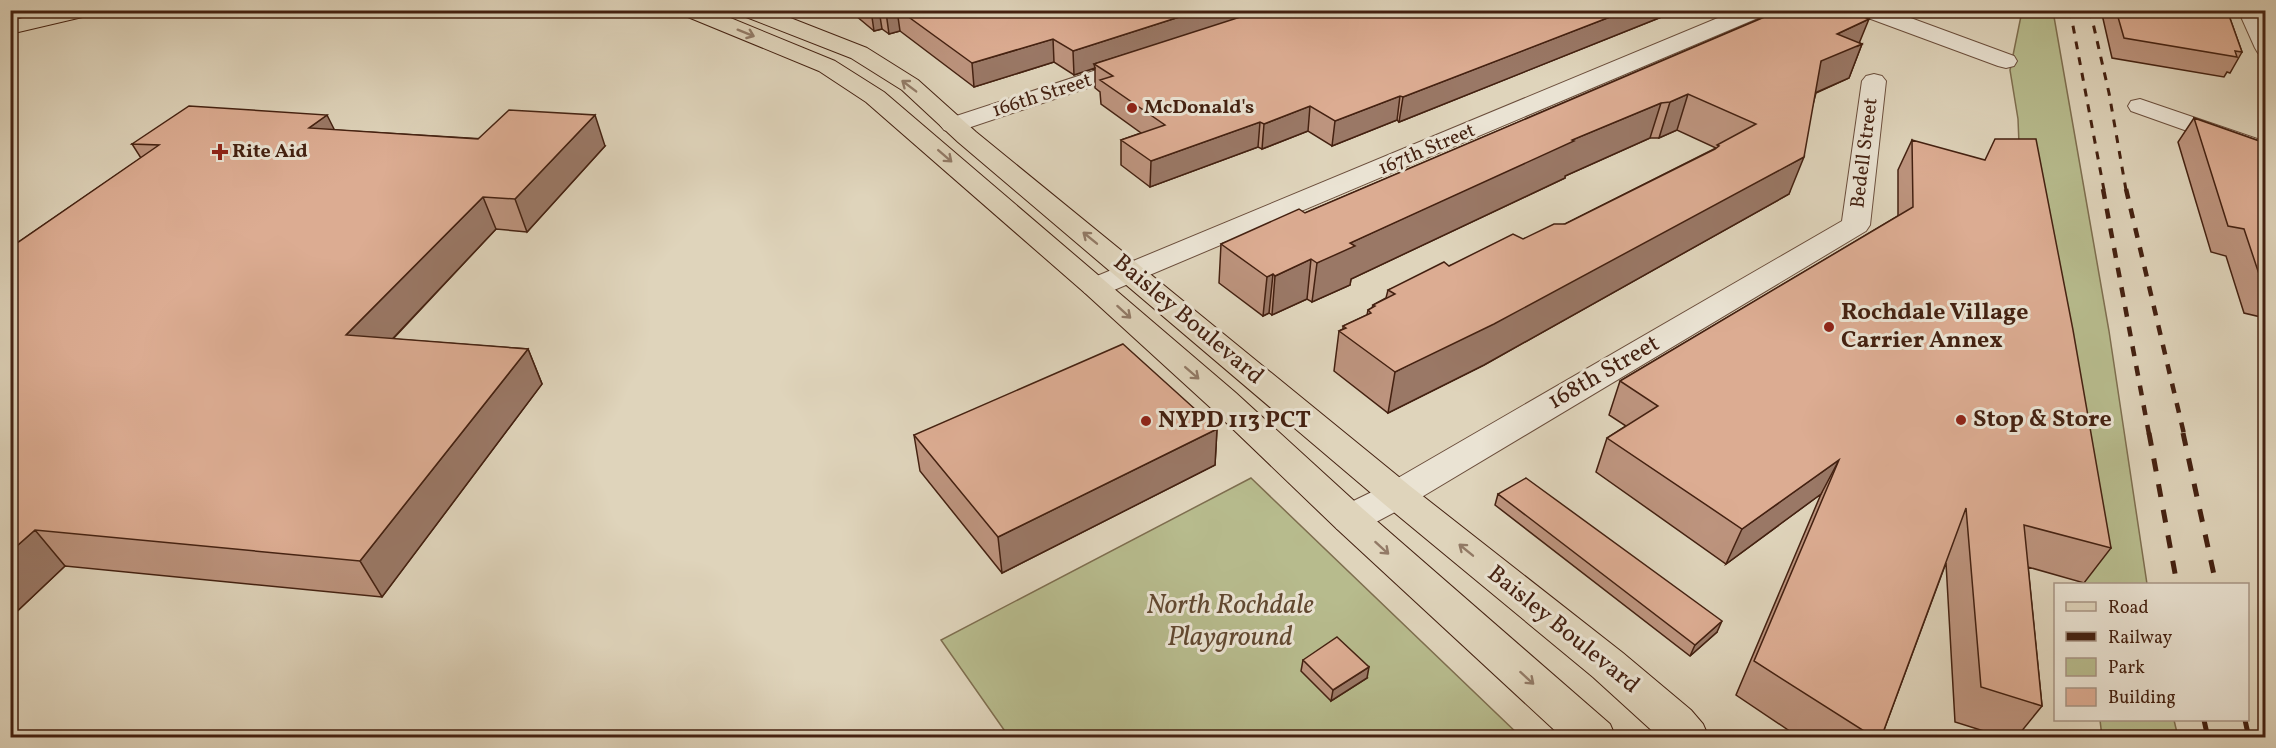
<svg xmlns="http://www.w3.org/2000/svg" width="2276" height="748" viewBox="0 0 2276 748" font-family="Vollkorn,serif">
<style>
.green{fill:#b7bb8d;stroke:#7e6e4f;stroke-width:1.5}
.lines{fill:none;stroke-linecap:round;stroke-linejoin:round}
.minor-casing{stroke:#6b4e3c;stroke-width:2}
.major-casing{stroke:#442111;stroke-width:2}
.minor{fill:#eae3d3;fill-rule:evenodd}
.major{fill:#dfd4bb;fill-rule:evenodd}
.rail-far2{stroke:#442111;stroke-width:3;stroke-dasharray:8 8;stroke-linecap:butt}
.rail-far1{stroke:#442111;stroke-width:4.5;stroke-dasharray:10 10;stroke-linecap:butt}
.rail{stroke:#442111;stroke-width:5;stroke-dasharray:13 13;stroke-linecap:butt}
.wall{fill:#bd947e;stroke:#442111;stroke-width:1.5}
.shaded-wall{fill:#9a7866;stroke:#442111;stroke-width:1.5}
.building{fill:#dcac92;stroke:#442111;stroke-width:1.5}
.oneway{stroke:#927a66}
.poi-dot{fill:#8f2418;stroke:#eae3d3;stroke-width:2}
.labels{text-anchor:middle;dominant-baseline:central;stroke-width:6;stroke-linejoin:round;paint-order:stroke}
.far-street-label{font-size:20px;fill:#442111;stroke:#eae3d3}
.far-poi-label{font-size:20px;font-weight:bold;fill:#442111;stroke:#eae3d3;text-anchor:start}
.poi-label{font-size:24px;font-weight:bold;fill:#442111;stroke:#eae3d3;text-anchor:start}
.street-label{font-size:24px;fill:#442111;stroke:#eae3d3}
.near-park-label{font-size:28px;font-style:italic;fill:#614830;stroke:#eae3d3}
</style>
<rect width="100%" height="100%" fill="#dfd4bb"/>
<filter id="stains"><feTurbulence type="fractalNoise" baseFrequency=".00333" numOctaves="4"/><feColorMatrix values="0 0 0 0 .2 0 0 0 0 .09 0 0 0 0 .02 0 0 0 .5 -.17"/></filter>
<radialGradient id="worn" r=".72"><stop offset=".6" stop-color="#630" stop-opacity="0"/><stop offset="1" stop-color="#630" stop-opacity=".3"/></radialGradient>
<path class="green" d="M2022,11H2053L2109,331L2147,584H2085L2020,170L2018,119L2010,70Z
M1251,478L1521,737H1009L941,640Z
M2100,720H2174L2178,737H2102Z"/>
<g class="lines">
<defs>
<path id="minor" d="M1737,10H1767L1765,15L1107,293L1096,296L1085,293L1081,287L1085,281Z
M1858,10H1889L2014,56L2017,61L2014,66L2006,68L1998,66L1860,15Z
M2238,10H2259L2266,24V55L2258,53L2255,48Z
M1136,57L1144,59L1148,64L1144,69L962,130L953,133L944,130L940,125L944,120Z
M1874,74L1882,76L1886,81L1870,225L1866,231L1410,504L1363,529L1350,533L1337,529L1331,519L1337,509L1384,486L1842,221L1862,81L1866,76Z
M2140,99L2266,142V159L2131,111L2128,106L2131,101Z"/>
<path id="major" d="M55,10H93L91,15L10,34V21Z
M681,10H711L835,61L884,92L1236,393L1363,509L1610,724L1616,738H1563L1337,529L1212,409L1085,293L866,102L819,71L683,15Z
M739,10H770L867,48L918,80L976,132L1410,486L1623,653L1691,710L1703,724L1709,738H1660L1593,677L1384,504L958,142L902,90L851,58L741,15Z"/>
</defs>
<use href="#minor" class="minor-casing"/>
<use href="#major" class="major-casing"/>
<use href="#minor" class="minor"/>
<use href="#major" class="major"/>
<path class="rail-far2" d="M2070,10L2104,190
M2090,10L2109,93L2126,190"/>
<path class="rail-far1" d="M2103,189L2149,434
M2126,189L2184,434"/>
<path class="rail" d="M2149,433L2177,584
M2183,433L2216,584
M2204,720L2208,738
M2245,720L2249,738"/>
</g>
<path class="wall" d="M849,10H1679L1399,122L1397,120L1332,146L1308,131L1262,149L1258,147L1150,187L1121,165V140L1141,133L1101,104L1100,92L1095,88V68L1074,75L1054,62L974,87L900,31L889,34L882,29L874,31Z
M1781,10L1862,44L1849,78L1816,93L1789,194L1484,365L1388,413L1334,371L1339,331L1343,329V326L1367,315L1368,310L1372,308L1373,305L1386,298L1388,290L1449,266L1565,224L1716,148L1677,130L1659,138H1650L1565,176V178L1351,279L1350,285L1312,302L1307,299L1272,315L1269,313L1263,316L1219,283L1221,244L1305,213Z
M1926,10H1944L1941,12H1932Z
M2101,10H2227L2242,52L2230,73L2227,72L2224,77L2112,58Z
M2194,118L2265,143V318L2244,313L2226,256L2211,252L2178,142Z
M334,130L605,146L527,232L496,229L393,339L528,349L542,384L382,597L65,566L10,618V248L141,158L132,144Z
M1912,140L2111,548L2084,583L2028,567L2042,706L2016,738H2006L1955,722L1946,563L1881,738H1800L1736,695L1821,494L1726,564L1596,472L1607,438L1626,426L1609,415L1620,381L1898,216V170Z
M1217,429L1215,465L1002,573L920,471L914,435Z
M1498,494L1717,632L1690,656L1495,505Z
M1303,660L1367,678L1331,701L1301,671Z"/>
<path class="shaded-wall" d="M871,10H879L882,29L874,31Z
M889,10H897L900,31L889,34L886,12Z
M1201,10H1269L1094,64L1095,68L1074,75L1073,51Z
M1628,10H1679L1399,122L1403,97Z
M1869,19L1858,46L1862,44L1849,78L1808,96L1821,61L1837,34Z
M1053,39L1054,62L974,87L972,63Z
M1688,94L1677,130L1659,138L1670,102Z
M1400,96L1397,120L1332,146L1335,121Z
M1661,103L1650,138L1565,176V178L1351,279L1350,285L1312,302L1317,263L1350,243L1572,140Z
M1310,106L1308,131L1262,149L1264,124Z
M327,115L342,145L309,128Z
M595,115L605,146L527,232L515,199Z
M1260,122L1258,147L1150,187L1151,161Z
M1804,157L1789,194L1484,365L1388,413L1395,372Z
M483,197L496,229L364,369L346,335Z
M1311,259L1307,299L1272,315L1275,276Z
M1273,274L1269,313L1263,316L1267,277Z
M528,349L542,384L382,597L360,561Z
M1217,429L1215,465L1002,573L998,537Z
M1839,460L1821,494L1726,564L1742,529Z
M35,530L65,566L10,618V552Z
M1722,621L1717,632L1690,656L1695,645Z
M1369,667L1367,678L1331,701L1333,690Z"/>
<path class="building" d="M899,10H1201L1073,51L1053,39L972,63Z
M1262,10H1628L1403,97L1400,96L1335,121L1310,106L1264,124L1260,122L1151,161L1121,140L1165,125L1100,80L1113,76L1094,64Z
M1781,10H1845L1869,19L1837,34L1862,44L1821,61L1804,157L1494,324L1395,372L1339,331L1346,328L1343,326L1371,313L1368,310L1375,306L1373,305L1395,294L1388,290L1444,262L1449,266L1513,234L1523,239L1554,224H1565L1715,149L1719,146L1717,145L1756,124L1688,94L1670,102L1661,103L1572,140L1574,141L1350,243L1355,246L1317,263L1311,259L1275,276L1273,274L1267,277L1221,244L1299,209L1305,213Z
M2116,10H2227L2242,52L2235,51L2237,57L2124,38Z
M189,106L327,115L309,128L478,139L509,110L595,115L515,199L483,197L346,335L528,349L360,561L35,530L10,552V248L159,145L132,144Z
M2194,118L2265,143V287L2263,286L2244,229L2228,226Z
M1995,139H2036L2073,330L2111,548L2024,525L2042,706L1981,687L1966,508L1881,738H1875L1754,661L1839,460L1742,529L1607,438L1658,406L1620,381L1913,207L1912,140L1985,160Z
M1123,344L1217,429L998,537L914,435Z
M1526,478L1722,621L1695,645L1498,494Z
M1337,637L1369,667L1333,690L1303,660Z"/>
<defs><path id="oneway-shaft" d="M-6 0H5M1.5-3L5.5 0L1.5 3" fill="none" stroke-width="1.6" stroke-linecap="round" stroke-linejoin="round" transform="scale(1.5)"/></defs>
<g class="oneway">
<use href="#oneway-shaft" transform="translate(746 33) rotate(22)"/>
<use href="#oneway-shaft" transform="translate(909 86) rotate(-143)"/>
<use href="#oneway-shaft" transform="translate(945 156) rotate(41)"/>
<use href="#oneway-shaft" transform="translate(1090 238) rotate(-141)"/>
<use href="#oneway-shaft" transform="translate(1124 312) rotate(42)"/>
<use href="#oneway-shaft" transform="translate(1192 373) rotate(41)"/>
<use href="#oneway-shaft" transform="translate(1382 548) rotate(42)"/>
<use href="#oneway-shaft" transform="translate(1466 550) rotate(-141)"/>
<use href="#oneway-shaft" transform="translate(1527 678) rotate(42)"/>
</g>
<g class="poi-dot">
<circle cx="1132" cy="108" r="6"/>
<path d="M217 143h6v6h6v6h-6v6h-6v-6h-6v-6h6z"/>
<circle cx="1829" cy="327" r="6"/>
<circle cx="1961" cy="420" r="6"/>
<circle cx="1146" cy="421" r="6"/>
</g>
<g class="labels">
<g class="far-street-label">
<text transform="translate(1042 96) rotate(-18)">166th Street</text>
<text transform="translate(1427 150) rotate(-23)">167th Street</text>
<text transform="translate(1865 153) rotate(-83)">Bedell Street</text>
</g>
<g class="far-poi-label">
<text x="1144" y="108">McDonald's</text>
<text x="232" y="152">Rite Aid</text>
</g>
<g class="poi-label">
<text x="1841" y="313">Rochdale Village<tspan x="1841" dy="28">Carrier Annex</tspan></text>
<text x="1973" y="420">Stop &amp; Store</text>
<text x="1158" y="421">NYPD 113 PCT</text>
</g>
<g class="street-label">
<text transform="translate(1188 320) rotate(40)">Baisley Boulevard</text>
<text transform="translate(1604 373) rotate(-30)">168th Street</text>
<text transform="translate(1563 630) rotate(39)">Baisley Boulevard</text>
</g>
<g class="near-park-label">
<text x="1230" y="605">North Rochdale<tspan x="1230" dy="32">Playground</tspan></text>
</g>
</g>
<rect width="2276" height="748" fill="none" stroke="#dfd4bb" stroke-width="36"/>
<rect x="12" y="12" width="2252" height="724" fill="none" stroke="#442111" stroke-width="3"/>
<rect x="18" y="18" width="2240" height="712" fill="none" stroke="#442111" stroke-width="1.5"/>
<rect x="2054" y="583" width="195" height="138" fill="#eae3d3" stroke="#a89585" stroke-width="1.5"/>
<rect x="2066" y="602" width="30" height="9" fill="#dfd4bb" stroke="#a89585" stroke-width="1.5"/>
<text x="2108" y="613" font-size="18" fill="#442111">Road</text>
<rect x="2066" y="632" width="30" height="9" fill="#442111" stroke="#a89585" stroke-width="1.5"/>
<text x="2108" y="643" font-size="18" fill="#442111">Railway</text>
<rect x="2066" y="658" width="30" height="18" fill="#b7bb8d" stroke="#a89585" stroke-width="1.5"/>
<text x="2108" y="673" font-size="18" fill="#442111">Park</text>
<rect x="2066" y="688" width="30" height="18" fill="#dcac92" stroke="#a89585" stroke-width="1.5"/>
<text x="2108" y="703" font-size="18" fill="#442111">Building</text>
<rect width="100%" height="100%" filter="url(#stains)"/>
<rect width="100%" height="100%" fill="url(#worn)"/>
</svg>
